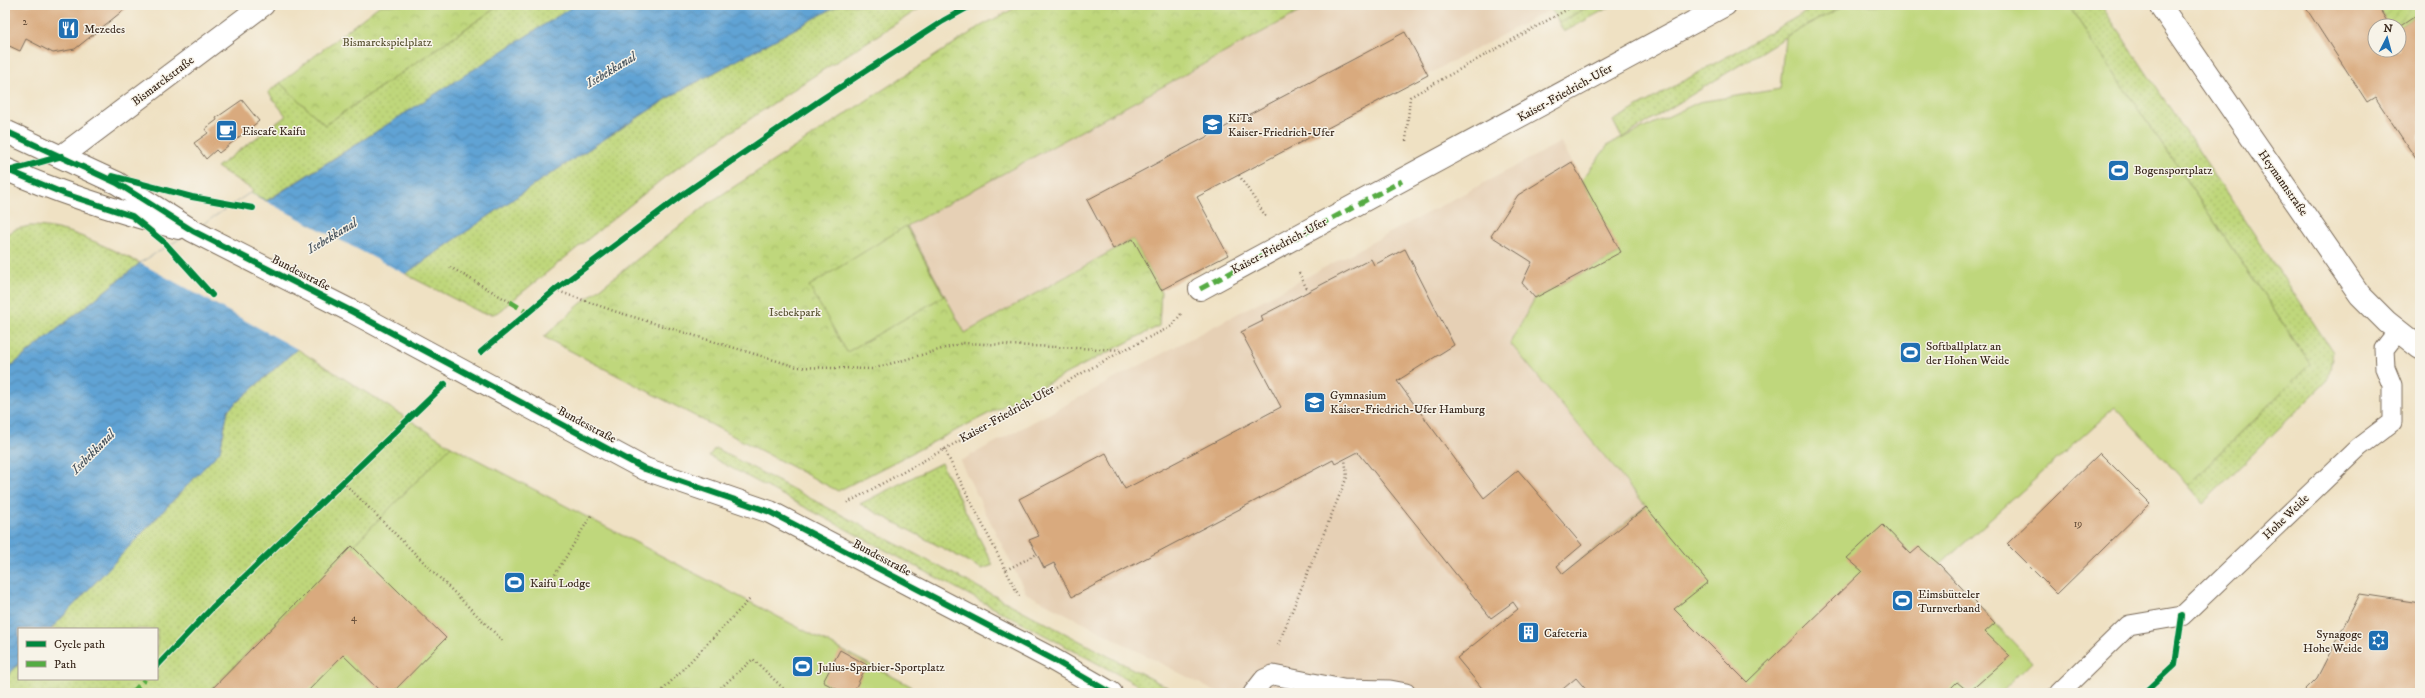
<svg xmlns="http://www.w3.org/2000/svg" width="2425" height="698" viewBox="0 0 2425 698" font-family="'IM FELL DW Pica',serif">
<style>
.built{fill:#e6d0b5}
.grass{fill:url(#grass-dots);stroke:#7d804c}
.park{fill:url(#park-crowns);stroke:#7d804c}
.garden{fill:url(#garden-furrows);stroke:#7d804c}
.pitch{fill:#bfd77b;stroke:#7d804c}
.water{fill:url(#water-waves);stroke:#4e6679}
.pier{fill:#efe1c3}
.building{fill:#d9aa7e}
.lines{fill:none;stroke-linecap:round;stroke-linejoin:round}
.lane-casing{stroke:#7a6a58;stroke-width:21}
.street-casing{stroke:#7a6a58;stroke-width:24}
.secondary-casing{stroke:#7a6a58;stroke-width:24}
.path{stroke:#7a6a58;stroke-width:2.5;stroke-dasharray:1 3;stroke-linecap:butt}
.lane{stroke:#fff;stroke-width:19}
.street{stroke:#fff;stroke-width:22}
.secondary{stroke:#fff;stroke-width:22}
.quiet{stroke:#55ab43;stroke-width:5;stroke-dasharray:10 5;stroke-linecap:butt}
.cycleway-casing{stroke:#f7f3e8;stroke-width:8}
.cycleway{stroke:#00873e;stroke-width:6}
.labels{text-anchor:middle;dominant-baseline:central;stroke-width:3;stroke-linejoin:round;paint-order:stroke}
.number-label{font-size:10px;fill:#624a36}
.poi-label{font-size:12px;fill:#3b2a1e;stroke:#f7f3e8;text-anchor:start}
.park-label{font-size:12px;fill:#5c5535;stroke:#f7f3e8}
.street-label{font-size:12px;fill:#3b2a1e;stroke:#f7f3e8}
.water-label{font-size:13px;font-style:italic;fill:#48545e;stroke:#f7f3e8}
</style>
<defs>
<pattern id="grass-dots" width="8" height="8" patternUnits="userSpaceOnUse"><rect width="8" height="8" fill="#bfd77b"/><path d="M2 2h.1M6 6h.1" fill="none" stroke="#a5b96a" stroke-width="1.8" stroke-linecap="round"/></pattern>
<pattern id="park-crowns" width="20" height="18" patternUnits="userSpaceOnUse"><rect width="20" height="18" fill="#bfd77b"/><path d="M2 6a3 3 0 1 1 6 0M12 15a3 3 0 1 1 6 0" fill="none" stroke="#a5b96a"/></pattern>
<pattern id="garden-furrows" width="10" height="10" patternUnits="userSpaceOnUse"><rect width="10" height="10" fill="#bfd77b"/><path d="M-1 1l2-2M0 10L10 0M9 11l2-2" fill="none" stroke="#a5b96a"/></pattern>
<pattern id="water-waves" width="16" height="10" patternUnits="userSpaceOnUse"><rect width="16" height="10" fill="#60a3d4"/><path d="M0 5q4-4 8 0t8 0" fill="none" stroke="#5085ab"/></pattern>
</defs>
<rect width="100%" height="100%" fill="#f7f3e8"/>
<filter id="ink" filterUnits="userSpaceOnUse"><feTurbulence type="fractalNoise" baseFrequency=".025" numOctaves="2"/><feDisplacementMap in="SourceGraphic" scale="8" xChannelSelector="R" yChannelSelector="G"/><feConvolveMatrix kernelMatrix="1 2 1 2 8 2 1 2 1" color-interpolation-filters="sRGB"/></filter>
<filter id="wash" filterUnits="userSpaceOnUse"><feTurbulence type="fractalNoise" baseFrequency=".012" numOctaves="4" result="noise"/><feDisplacementMap in="SourceGraphic" scale="16" xChannelSelector="R" yChannelSelector="G"/><feGaussianBlur stdDeviation="0.9" result="paint"/><feColorMatrix in="noise" values="0 0 0 0 0 0 0 0 0 0 0 0 0 0 0 0 0 1.4 0 .05"/><feComposite in="paint" operator="in"/></filter>
<g filter="url(#wash)">
<rect width="100%" height="100%" fill="#efe1c3"/>
<path class="built" d="M1312,5H1549L1551,9L1197,197L1228,255L1161,290L1133,239L965,333L906,226Z
M1561,142L1621,252L1535,298L1510,343L1646,507L1539,594L1604,693H1218L1026,593L960,461Z"/>
<path class="grass" d="M500,5H577L266,201L250,193L253,190L217,167L286,116L268,92L280,83L325,125Z
M839,5H925L809,79L666,176L498,312L493,314L482,313L405,274L538,182L673,95Z
M1591,5H1613L1564,32L1559,23Z
M1818,5H1846L1785,37L1622,138L1613,121Z
M2068,5H2101L2333,352L2328,380L2203,503L2188,485L2310,364Z
M30,226C70,226 105,247 140,263L5,371V235L16,229Z
M297,349L451,446L208,693H5V679L19,663V679H157V629H51L220,451L228,410Z
M715,448L1178,693H1153L709,456Z
M941,463L993,565L982,569L860,504Z"/>
<path class="park" d="M380,5H500L325,125L280,83Z
M1021,5H1312L907,226L965,333L1133,239L1161,290L1159,326L838,491L544,337L579,305L709,203L981,26Z
M1549,5H1591L1559,23Z"/>
<path class="garden" d="M2377,5H2420V13L2399,27L2390,26Z"/>
<path class="pitch" d="M1846,5H2068L2310,364L2188,485L2115,407L1940,565L2032,662L2001,693H1604L1539,594L1646,506L1510,343L1535,298L1620,253L1582,180L1608,145L1699,102L1780,89L1785,37Z
M906,226L944,296L847,352L809,286Z
M451,446L924,693H208Z"/>
<path class="water" d="M575,5H839L673,95L538,182L297,349L228,410L220,451L51,629H19V663L5,679V371L140,263L193,231L250,193L267,201Z"/>
<path class="pier" d="M250,193L407,275L299,350L140,263L193,231Z"/>
<g id="blocks">
<path class="building" d="M5,5H130L75,49L53,53L26,39L20,51L5,44Z
M2304,5H2377L2390,26H2375V50H2399V27L2420,13V165L2375,97L2367,102Z
M1405,32L1428,75L1197,197L1228,255L1161,290L1133,239L1113,249L1087,200Z
M242,100L259,121L219,153L216,150L206,159L194,143L208,133L205,129L217,120L216,118Z
M1572,162L1621,252L1535,298L1522,283L1532,262L1491,236L1518,195Z
M1405,249L1454,345L1397,381L1484,498L1518,470L1582,545L1557,566L1563,574L1646,507L1708,582L1674,609L1747,682L1862,571L1847,558L1883,525L1911,554L1919,547L1940,565L1995,623L1985,632L2010,656L1969,692L1957,682L1946,693H1589L1576,678L1558,693H1486L1457,658L1518,609L1513,602L1491,618L1358,452L1335,464L1333,460L1072,597L1054,563L1044,568L1037,554L1029,540L1039,536L1019,499L1106,453L1125,489L1281,407L1241,332L1263,321L1261,316L1371,259L1374,265Z
M2100,453L2150,503L2057,594L2007,544Z
M352,546L446,638L392,693H382L343,655L306,693H208Z
M2360,594L2420,603V693H2302L2317,678Z
M840,650L867,665L853,693H844L823,682Z"/>
</g>
</g>
<g filter="url(#ink)">
<use href="#blocks" fill-opacity="0" stroke="#7a6a58" stroke-width="1"/>
<g class="lines">
<defs>
<path id="lane" d="M1253,693L1264,679L1273,675L1343,689L1390,690L1406,693
M2059,693L2129,625L2182,616L2359,447L2392,422V385L2385,368L2384,349L2398,331"/>
<path id="street" d="M2160,5L2360,295L2387,322L2420,348
M62,156L263,5
M1200,289L1725,5"/>
<path id="secondary" d="M5,131L117,183L193,231L353,312L645,469L770,512L1052,659L1111,693
M5,169C61,194 119,212 178,228"/>
</defs>
<use href="#lane" class="lane-casing"/>
<use href="#street" class="street-casing"/>
<use href="#secondary" class="secondary-casing"/>
<path class="path" d="M1406,141L1410,97L1575,5
M1239,175L1266,217
M450,267L510,302
M1299,273L1308,291
M555,290L614,311L797,367L872,369L963,343L1124,350
M944,449L1020,598
M343,482L503,641
M847,503L1124,350L1172,326L1181,314
M1006,570L1037,554
M553,578L592,514
M1278,645L1347,477L1345,459
M660,693L751,598
M715,693L753,659L788,693"/>
<use href="#lane" class="lane"/>
<use href="#street" class="street"/>
<use href="#secondary" class="secondary"/>
<path class="quiet" d="M1200,289L1402,181
M510,302L528,313
M132,693L145,679"/>
<defs>
<path id="cycleway" d="M5,131L117,183L193,231L353,312L645,469L770,512L1052,659L1111,693
M5,169L65,194L132,216L165,243L212,295
M9,171L62,156
M112,176L192,197L253,208
M481,352L555,290L682,195L822,99L943,21L972,5
M157,666L212,608L445,384
M2144,693L2175,664L2182,616"/>
</defs>
<use href="#cycleway" class="cycleway-casing"/>
<use href="#cycleway" class="cycleway"/>
</g>
</g>
<defs>
<symbol id="restaurant-square" viewBox="-11 -11 22 22"><rect x="-9" y="-9" width="18" height="18" rx="4" fill="#1f6fb2" stroke="#f7f3e8"/><path d="M-5-6h1v4h1v-4h1v4h1v-4h1v5L-1.5 .5V6h-2V.5L-5-1ZM5-6V6H3V1.5H1.5Q1.5-4 5-6Z" fill="#fff"/></symbol>
<symbol id="school-square" viewBox="-11 -11 22 22"><rect x="-9" y="-9" width="18" height="18" rx="4" fill="#1f6fb2" stroke="#f7f3e8"/><path d="M0-5L7-2L0 1L-7-2ZM-4 1L0 2.5L4 1V4Q0 6-4 4Z" fill="#fff"/></symbol>
<symbol id="cafe-square" viewBox="-11 -11 22 22"><rect x="-9" y="-9" width="18" height="18" rx="4" fill="#1f6fb2" stroke="#f7f3e8"/><path d="M-5.5-4.5H6V0H3Q3 3.5 0 3.5H-2.5Q-5.5 3.5-5.5 0ZM3-3.2v2h1.7v-2ZM-6 4.5H4V6H-6Z" fill="#fff"/></symbol>
<symbol id="stadium-square" viewBox="-11 -11 22 22"><rect x="-9" y="-9" width="18" height="18" rx="4" fill="#1f6fb2" stroke="#f7f3e8"/><path d="M0-5a6.5 5 0 1 0 0 10a6.5 5 0 1 0 0-10ZM-3.5-1.8h7v3.6h-7Z" fill="#fff"/></symbol>
<symbol id="building-square" viewBox="-11 -11 22 22"><rect x="-9" y="-9" width="18" height="18" rx="4" fill="#1f6fb2" stroke="#f7f3e8"/><path d="M-4-6H4V6H1V3H-1V6H-4ZM-2.5-4.3h1.7v1.8h-1.7ZM.8-4.3h1.7v1.8H.8ZM-2.5-1h1.7V.8h-1.7ZM.8-1h1.7V.8H.8Z" fill="#fff"/></symbol>
<symbol id="synagogue-square" viewBox="-11 -11 22 22"><rect x="-9" y="-9" width="18" height="18" rx="4" fill="#1f6fb2" stroke="#f7f3e8"/><path d="M0-6.5L5.6 3.2H-5.6ZM0 6.5L5.6-3.2H-5.6Z" fill="#fff"/></symbol>
</defs>
<g fill-rule="evenodd">
<use href="#restaurant-square" x="56" y="16" width="25" height="25"/>
<use href="#school-square" x="1200" y="112" width="25" height="25"/>
<use href="#cafe-square" x="214" y="118" width="25" height="25"/>
<use href="#stadium-square" x="2106" y="158" width="25" height="25"/>
<use href="#stadium-square" x="1898" y="340" width="25" height="25"/>
<use href="#school-square" x="1302" y="390" width="25" height="25"/>
<use href="#stadium-square" x="502" y="570" width="25" height="25"/>
<use href="#stadium-square" x="1890" y="588" width="25" height="25"/>
<use href="#building-square" x="1516" y="620" width="25" height="25"/>
<use href="#synagogue-square" x="2366" y="628" width="25" height="25"/>
<use href="#stadium-square" x="790" y="654" width="25" height="25"/>
</g>
<g class="labels">
<g class="number-label">
<text x="25" y="22">2</text>
<text x="2078" y="524">19</text>
<text x="354" y="618">4</text>
</g>
<g class="poi-label">
<text x="84" y="29">Mezedes</text>
<text x="1228" y="118">KiTa<tspan x="1228" dy="14">Kaiser-Friedrich-Ufer</tspan></text>
<text x="242" y="131">Eiscafe Kaifu</text>
<text x="2134" y="170">Bogensportplatz</text>
<text x="1926" y="346">Softballplatz an<tspan x="1926" dy="14">der Hohen Weide</tspan></text>
<text x="1330" y="395">Gymnasium<tspan x="1330" dy="14">Kaiser-Friedrich-Ufer Hamburg</tspan></text>
<text x="530" y="583">Kaifu Lodge</text>
<text x="1918" y="594">Eimsbütteler<tspan x="1918" dy="14">Turnverband</tspan></text>
<text x="1544" y="633">Cafeteria</text>
<text x="2362" y="634" text-anchor="end">Synagoge<tspan x="2362" dy="14">Hohe Weide</tspan></text>
<text x="818" y="667">Julius-Sparbier-Sportplatz</text>
</g>
<g class="park-label">
<text x="387" y="42">Bismarckspielplatz</text>
<text x="795" y="312">Isebekpark</text>
</g>
<g class="street-label">
<text transform="translate(163 81) rotate(-37)">Bismarckstraße</text>
<text transform="translate(1565 93) rotate(-29)">Kaiser-Friedrich-Ufer</text>
<text transform="translate(2283 183) rotate(55)">Heymannstraße</text>
<text transform="translate(1279 246) rotate(-28)">Kaiser-Friedrich-Ufer</text>
<text transform="translate(301 273) rotate(27)">Bundesstraße</text>
<text transform="translate(1007 414) rotate(-29)">Kaiser-Friedrich-Ufer</text>
<text transform="translate(587 425) rotate(28)">Bundesstraße</text>
<text transform="translate(2286 517) rotate(-44)">Hohe Weide</text>
<text transform="translate(882 558) rotate(28)">Bundesstraße</text>
</g>
<g class="water-label">
<text transform="translate(611 70) rotate(-31)">Isebekkanal</text>
<text transform="translate(332 236) rotate(-31)">Isebekkanal</text>
<text transform="translate(93 452) rotate(-45)">Isebekkanal</text>
</g>
</g>
<rect width="2425" height="698" fill="none" stroke="#f7f3e8" stroke-width="20"/>
<rect x="18" y="628" width="140" height="52" fill="#f7f3e8" stroke="#aca397"/>
<rect x="26" y="641" width="20" height="6" fill="#00873e" stroke="#aca397"/>
<text x="54" y="648" font-size="12" fill="#3b2a1e">Cycle path</text>
<rect x="26" y="661" width="20" height="6" fill="#55ab43" stroke="#aca397"/>
<text x="54" y="668" font-size="12" fill="#3b2a1e">Path</text>
<g transform="translate(2387 38) rotate(6)"><circle r="19" fill="#f7f3e8" stroke="#aca397"/>
<path d="M0-3L7 15L0 10L-7 15Z" fill="#1f6fb2"/>
<text y="-6" font-size="11" font-weight="bold" text-anchor="middle" fill="#3b2a1e">N</text>
</g>
</svg>
